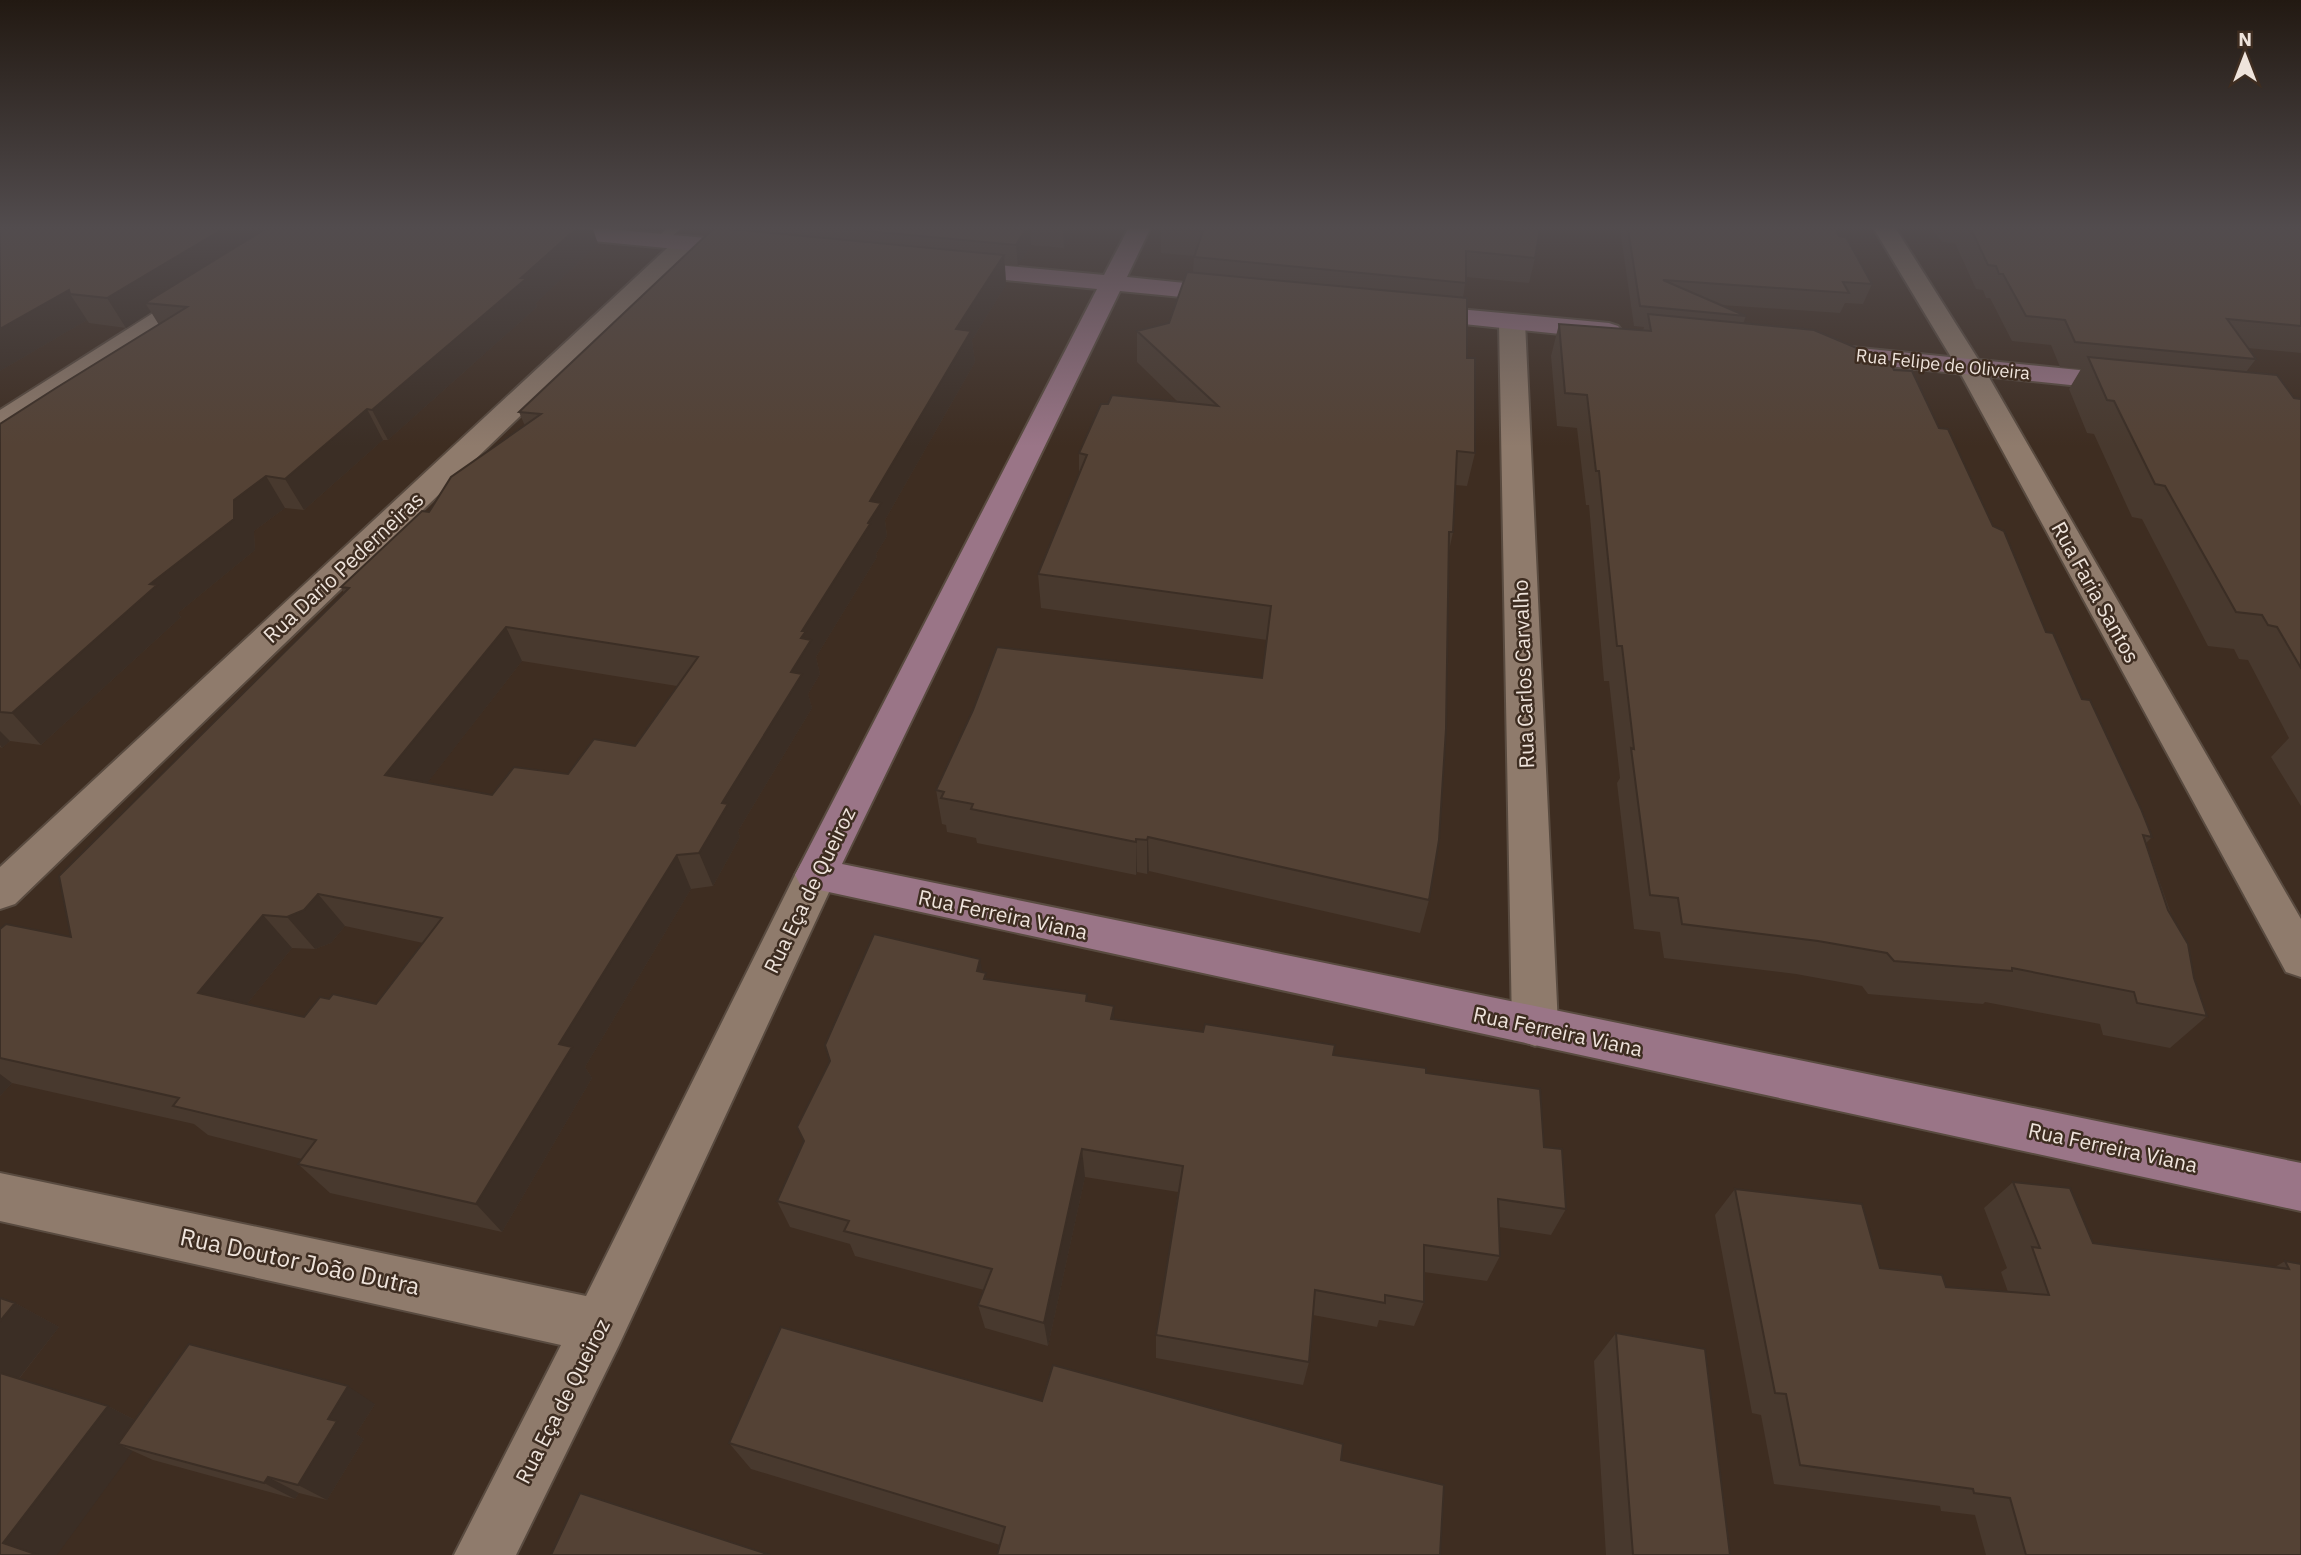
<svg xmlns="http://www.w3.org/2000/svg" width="2301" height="1555" viewBox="0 0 2301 1555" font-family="'IBM Plex Sans',sans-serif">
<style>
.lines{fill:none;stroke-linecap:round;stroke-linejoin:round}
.lane-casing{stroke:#594b40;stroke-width:3}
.street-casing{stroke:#594b40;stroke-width:4}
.secondary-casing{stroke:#594b40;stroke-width:4}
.lane{fill:#8f7b6c;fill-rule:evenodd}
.street{fill:#8f7b6c;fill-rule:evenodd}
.secondary{fill:#9a7587;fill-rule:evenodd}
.wall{fill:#48392e;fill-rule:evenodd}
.shaded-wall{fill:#3b2e25}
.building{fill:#544235;stroke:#3b2e25;stroke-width:2;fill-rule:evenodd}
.labels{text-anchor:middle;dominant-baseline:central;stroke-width:5;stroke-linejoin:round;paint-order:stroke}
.far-street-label{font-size:18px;fill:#efe4dc;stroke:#3e2d21}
.street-label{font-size:21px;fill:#efe4dc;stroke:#3e2d21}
.near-street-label{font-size:24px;fill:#efe4dc;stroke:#3e2d21}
</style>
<rect width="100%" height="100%" fill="#3e2d21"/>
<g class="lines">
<defs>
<path id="lane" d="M667,229H680L665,243H657V237Z"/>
<path id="street" d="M1874,229H1896L1983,367L2301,919V977L2286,972L1957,367Z
M686,236L694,238L698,243L694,248L15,904L0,909V867L678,238Z
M200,287L209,289L212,294L209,299L10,428L0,430V410L191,289Z
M1512,314L1521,317L1525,322L1558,1026L1551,1040L1535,1046L1519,1040L1512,1026L1499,322L1503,317Z
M816,859L831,864L837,875L619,1345L516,1555H454L561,1345L0,1221V1173L586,1296L795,875L801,864Z"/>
<path id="secondary" d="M530,229H608L749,242L757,244L761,249L757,254L749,256L541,236L533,234Z
M1128,229H1150L1127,277L1233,288L1242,290L1245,295L1242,300L1233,302L1120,291L842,864L2301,1163V1211L801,886L795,875L1097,289L955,275L947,273L943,268L947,263L955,261L1104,275Z
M1415,305L1609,323L1618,326L1622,331L1618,336L1609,339L1406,318L1402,313L1406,308Z
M1830,345L2128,375L2138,377L2142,383L2138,389L2128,391L1821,359L1817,353L1821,347Z"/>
</defs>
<use href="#lane" class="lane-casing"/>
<use href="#street" class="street-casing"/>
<use href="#secondary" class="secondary-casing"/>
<use href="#lane" class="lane"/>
<use href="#street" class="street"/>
<use href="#secondary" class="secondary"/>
</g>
<path class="wall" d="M0,229L598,244L536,303L537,307L388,440H383L304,510L285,508L254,531L255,550L178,613L181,617L41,745L10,741L2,748L0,747V424L159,325L151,312L126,328L89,323L87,320L0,371Z
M737,229H1075L1064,248L1031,245L1018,266L1005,265L1006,285L972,340L975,362L885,520L887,536L876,554L877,557L816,657L820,674L808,694L812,708L738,831L740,837L713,886L691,889L585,1067L592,1078L502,1232L330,1193L298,1164L302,1159L208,1135L194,1124L12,1083L0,1096V929L71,937L344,593L341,587L429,512L525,426L519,412ZM522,661L677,686L635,746L568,774L492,795L427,783ZM345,926L423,943L376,1004L329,999L304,1017L247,1004L292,948L315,949L331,943Z
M1161,229H1540L1535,258L1529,283L1466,277L1463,298L1475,453L1467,486L1455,485L1453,532L1449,551L1429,900L1420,933L1149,871L1147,874L1137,872L1136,875L977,843L976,838L947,832L946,825L942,824L936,790L1262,678L1267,640L1041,608L1038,574L1079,474V453L1108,404L1178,402L1137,362V331L1169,323L1193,272L1194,256L1161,253Z
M1620,229H1836L1839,236L1872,284L1863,304L1845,303L1840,313L1721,305L1746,316L1743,324L1894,370L1939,428L1993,526L2046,632L2082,699L2152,837L2146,843L2207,1016L2170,1048L2103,1035L2100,1024L1985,1002L1983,1004L1868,994L1862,986L1796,974L1664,958L1660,932L1634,929L1617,783L1620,778L1609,681H1604L1589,505H1586L1577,428L1557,426L1551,356L1559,324L1643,331L1644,327L1634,326Z
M1932,229H2301V353L2247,348L2256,359L2246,372L2294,398L2301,399V806L2271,757L2289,738L2248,660L2239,659L2234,649L2208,646L2142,519L2132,517L2094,434L2087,433L2069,389L2081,369L2060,367L2051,345L2012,341L1990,298H1986L1983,290L1976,289L1955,243L1942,242Z
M983,973L987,980L1087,1001L1115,1020L1333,1055L1426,1073L1544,1147L1566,1209L1551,1235L1499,1227L1500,1256L1487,1281L1424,1272V1302L1414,1326L1379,1320L1377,1327L1313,1315L1309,1362L1303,1385L1156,1358V1335L1178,1192L1085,1177L1048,1346L985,1328L978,1305L984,1290L855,1256L850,1244L790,1227L777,1201L804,1142L797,1127Z
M2013,1182L2093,1243L2275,1267L2285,1261L2301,1264V1555H1986L1975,1515L1941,1511L1940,1506L1774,1484L1761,1415L1752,1413L1715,1215L1735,1189L1880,1268L1946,1287L2008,1292L2001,1272L2007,1268L1984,1208Z
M15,1303L59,1327L19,1379L108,1406L135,1420L375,1404L356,1434L364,1439L327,1500L299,1493L295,1499L153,1460L133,1451L0,1555Z
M1616,1333L1730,1555H1606L1594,1361Z
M1042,1401L1341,1460L1000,1545L751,1469L729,1443Z"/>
<path class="shaded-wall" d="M223,229H283L145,303L151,312L126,328L107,298Z
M576,229H593L598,244L536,303L537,307L388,440L372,410Z
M1026,229H1030L1031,245L1018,266L1016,245Z
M1063,229H1075L1064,248Z
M1004,255L1006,285L972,340L975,362L885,520L887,536L876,554L877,557L816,657L820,674L808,694L812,708L738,831L740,837L713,886L699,853L722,803L791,672L801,638L802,631L870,501L956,329Z
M69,290L70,294L87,320L0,371V329Z
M367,409L383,440L304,510L285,479Z
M266,476L285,508L254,531L255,550L178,613L181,617L41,745L12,713L150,584L234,500Z
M506,627L522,661L407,809L385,775Z
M0,731L10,741L2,748L0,745Z
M1148,837L1149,871L1147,874V840Z
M1136,839L1137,872L1136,875Z
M677,855L691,889L585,1067L592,1078L502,1232L476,1204L559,1044Z
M318,894L345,926L331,943L315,949L287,917Z
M263,915L292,948L230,1025L198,993Z
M980,959L986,989L977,971Z
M1114,1006L1115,1035L1111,1019Z
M0,1074L12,1083L0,1096Z
M1082,1149L1085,1177L1048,1346L1044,1323Z
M15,1303L59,1327L13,1386L0,1380V1321Z
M348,1386L375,1404L356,1434L364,1439L327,1500L298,1485L328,1419Z
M108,1406L150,1428L118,1444L133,1451L57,1555H37L3,1543Z
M268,1477L299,1493L295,1499L264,1483Z"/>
<path class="building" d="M0,229H223L107,298L70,294L69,290L0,329Z
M265,229H576L521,278H527L372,410L367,409L285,479L266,476L234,500V519L150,584L157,585L12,713L0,712V424L56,388L187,307L145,303Z
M713,229H731L1004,255L956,329L971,331L870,501L881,503L868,523L870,524L802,631H806L801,638L811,640L791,672L802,674L722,803L728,804L699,853L677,855L559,1044L572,1047L476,1204L298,1164L316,1140L173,1106L179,1098L0,1058V929L6,924L71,937L59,876L349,588L341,587L422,511L429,512L451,477L541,414L519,412ZM506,627L698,657L635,746L594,739L568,774L514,767L492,795L385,775ZM318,894L442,918L376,1004L333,994L329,999L320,997L304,1017L198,993L263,915L287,917L304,910Z
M845,229H1026L1016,245Z
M1165,229H1540L1535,258L1466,251V283L1194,257L1203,231Z
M1628,229H1836L1839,236L1846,237L1872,284L1843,282L1849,293L1663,280L1746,316L1640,306Z
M1971,229H2301V326L2227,319L2256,359L2075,342L2065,320L2026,316L2003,274H1999L1996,266L1988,265Z
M1187,272L1467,298V358H1475V453L1457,451L1453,532H1449L1446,729L1439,840L1429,900L1148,837L1147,840L1136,839V842L971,809L973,804L941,798L944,792L936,790L973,710L997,647L1262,678L1271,606L1038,574L1087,455L1079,453L1101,404H1108L1112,395L1218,406L1137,331L1169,323Z
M1648,314L1814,330L1890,362L1894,370L1912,371L1939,428L1948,429L1993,526L2004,531L2046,632L2053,633L2082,699L2090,700L2141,809L2152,837L2143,835L2168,910L2188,944L2194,978L2207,1016L2137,1003L2134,992L2012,968V971L1894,961L1887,953L1818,941L1682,924L1678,898L1650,895L1631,748L1634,749L1622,646H1617L1599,471H1596L1587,395L1565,393L1559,324L1651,331Z
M2088,357L2277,375L2294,398L2301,399V668L2277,627L2268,625L2262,615L2236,612L2165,486L2155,484L2114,401L2107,400Z
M874,934L980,959L977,971L986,973L984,979L1087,994L1086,1001L1114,1006L1111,1019L1203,1032L1205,1024L1335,1045L1333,1055L1426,1068V1073L1540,1089L1544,1147L1562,1149L1566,1209L1498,1199L1500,1256L1424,1245V1302L1385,1295V1303L1315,1290L1309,1362L1156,1335L1183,1166L1082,1149L1044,1323L978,1305L992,1269L844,1231L849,1221L777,1201L804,1141L797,1127L830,1061L825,1045Z
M2013,1182L2070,1188L2093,1243L2289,1269L2285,1261L2301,1264V1555H2026L2010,1498L1974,1493L1973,1489L1800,1465L1786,1394L1775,1393L1735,1189L1862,1204L1880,1268L1942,1275L1946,1287L2049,1295L2032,1247L2040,1248Z
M0,1298L15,1303L0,1321Z
M781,1327L1042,1401L1053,1365L1343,1444L1341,1460L1444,1485L1440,1555H997L1005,1527L729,1443Z
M1616,1333L1705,1349L1730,1555H1633Z
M189,1344L348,1386L328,1419L337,1421L298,1485L268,1477L264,1483L118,1444Z
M0,1373L108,1406L3,1543L38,1555H0Z
M580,1493L770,1555H551Z"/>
<linearGradient id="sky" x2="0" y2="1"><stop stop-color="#221912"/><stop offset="0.51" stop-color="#524c4e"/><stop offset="1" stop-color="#524c4e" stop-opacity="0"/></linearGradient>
<rect width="2301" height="446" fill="url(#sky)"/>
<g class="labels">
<g class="far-street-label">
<text transform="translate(1943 364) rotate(6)">Rua Felipe de Oliveira</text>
</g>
<g class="street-label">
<text transform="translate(343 567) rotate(-43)">Rua Dario Pederneiras</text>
<text transform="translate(2096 592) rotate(61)">Rua Faria Santos</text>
<text transform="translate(1523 674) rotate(-92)">Rua Carlos Carvalho</text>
<text transform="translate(809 890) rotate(-64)">Rua Eça de Queiroz</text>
<text transform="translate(1003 914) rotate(12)">Rua Ferreira Viana</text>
<text transform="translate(1558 1031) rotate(12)">Rua Ferreira Viana</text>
<text transform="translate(2113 1147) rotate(12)">Rua Ferreira Viana</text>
<text transform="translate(562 1401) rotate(-63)">Rua Eça de Queiroz</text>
</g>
<g class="near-street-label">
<text transform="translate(300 1261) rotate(12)">Rua Doutor João Dutra</text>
</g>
</g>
<g transform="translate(2245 56)" stroke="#3e2d21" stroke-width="5" paint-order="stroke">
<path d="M0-5L12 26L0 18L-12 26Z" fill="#efe4dc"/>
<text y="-10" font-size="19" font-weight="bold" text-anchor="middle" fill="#efe4dc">N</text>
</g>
</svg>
